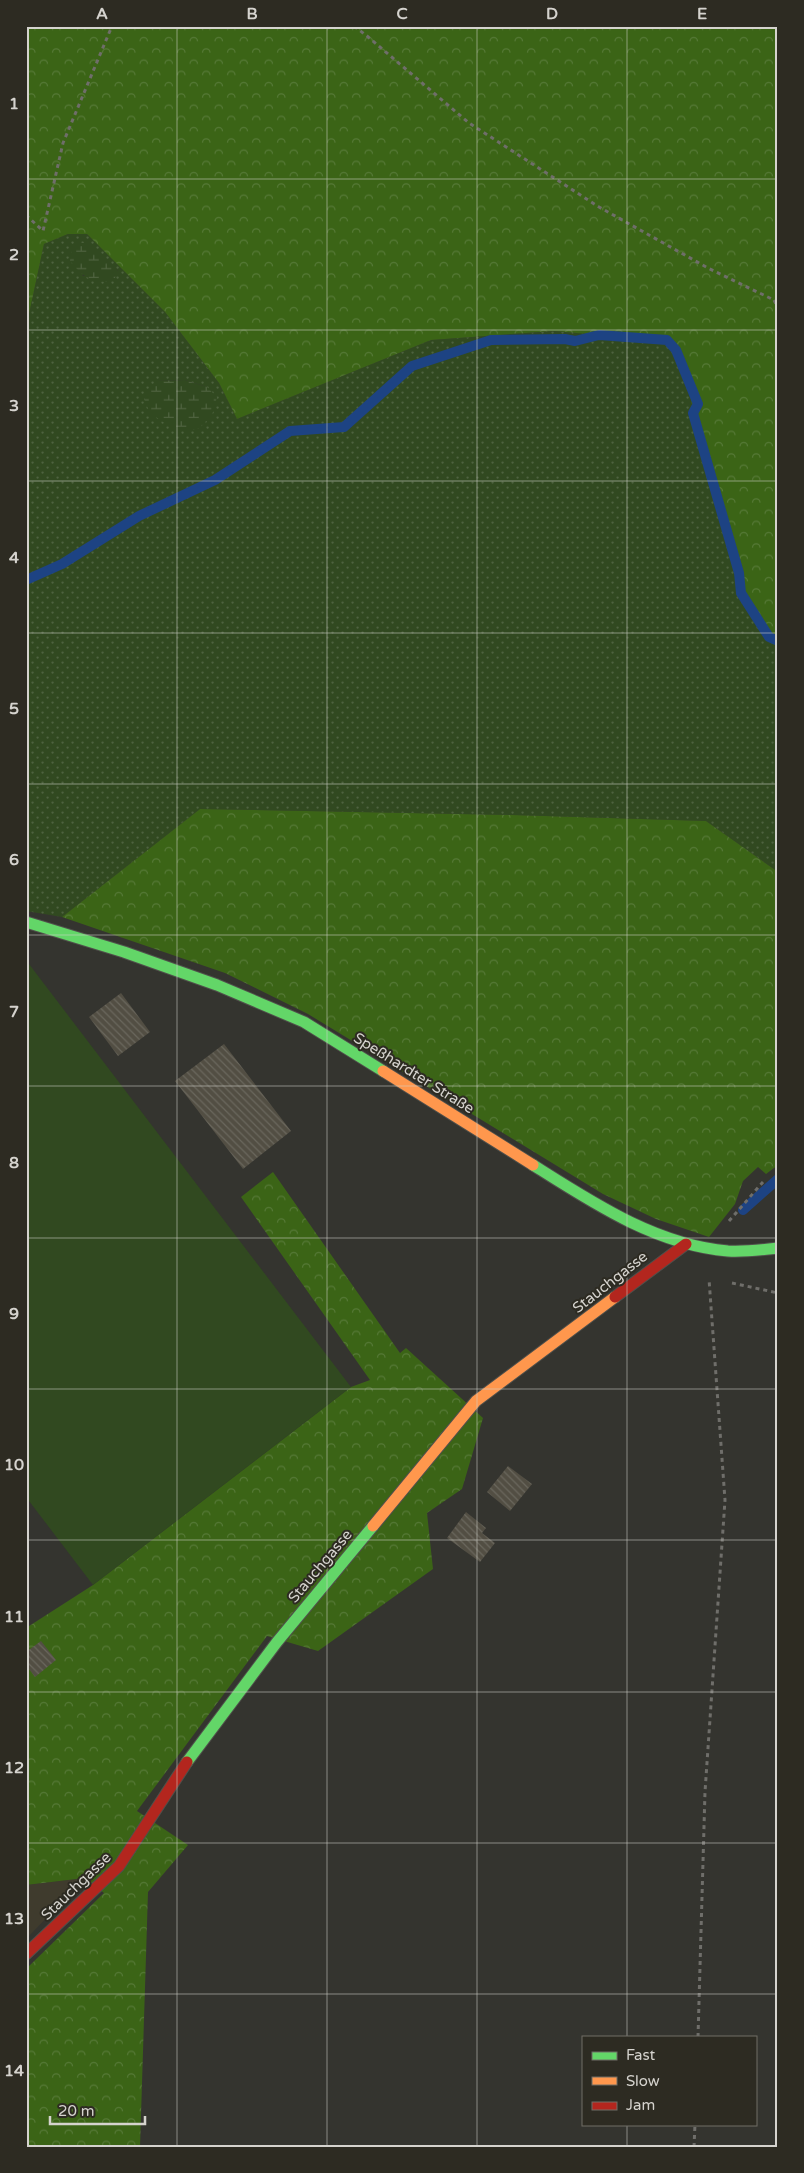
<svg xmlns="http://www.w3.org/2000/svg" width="804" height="2173" viewBox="0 0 804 2173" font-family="'Varela Round',sans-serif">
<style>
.built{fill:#3f3b2d}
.grass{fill:url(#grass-dots);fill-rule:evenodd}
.forest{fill:url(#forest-crowns)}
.wetland{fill:url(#wetland-marsh)}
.pitch{fill:#314920}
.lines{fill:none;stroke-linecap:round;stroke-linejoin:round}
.stream{stroke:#1d4383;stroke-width:10}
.building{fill:url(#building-back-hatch)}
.fast-casing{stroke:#50504b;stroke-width:13}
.slow-casing{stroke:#50504b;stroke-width:13}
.jam-casing{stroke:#50504b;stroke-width:13}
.path{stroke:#6f6e6a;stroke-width:3;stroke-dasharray:4 4;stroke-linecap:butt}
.fast{stroke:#63d668;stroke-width:11}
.slow{stroke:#ff974d;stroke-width:11}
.jam{stroke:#b3261e;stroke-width:11}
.grid{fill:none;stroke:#d5d3ce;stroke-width:1;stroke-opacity:0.55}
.labels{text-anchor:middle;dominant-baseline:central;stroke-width:4;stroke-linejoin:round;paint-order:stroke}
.street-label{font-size:15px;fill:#d5d3ce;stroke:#2d2b22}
.neatline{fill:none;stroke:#d5d3ce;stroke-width:2}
.grid-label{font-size:16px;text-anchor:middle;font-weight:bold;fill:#d5d3ce}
</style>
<defs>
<pattern id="grass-dots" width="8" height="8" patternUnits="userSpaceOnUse" patternTransform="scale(1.25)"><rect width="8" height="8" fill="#314920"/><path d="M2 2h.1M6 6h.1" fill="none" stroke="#4e623f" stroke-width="1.8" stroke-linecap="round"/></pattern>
<pattern id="forest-crowns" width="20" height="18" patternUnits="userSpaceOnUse" patternTransform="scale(1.25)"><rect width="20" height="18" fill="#3b6416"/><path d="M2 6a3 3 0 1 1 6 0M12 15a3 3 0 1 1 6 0" fill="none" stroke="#567937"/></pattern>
<pattern id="wetland-marsh" width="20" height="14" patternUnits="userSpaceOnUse" patternTransform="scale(1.25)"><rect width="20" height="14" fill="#314920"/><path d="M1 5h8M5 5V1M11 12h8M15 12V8" fill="none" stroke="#4e623f"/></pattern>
<pattern id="building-back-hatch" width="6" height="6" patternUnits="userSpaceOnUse" patternTransform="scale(1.25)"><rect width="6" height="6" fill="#524e43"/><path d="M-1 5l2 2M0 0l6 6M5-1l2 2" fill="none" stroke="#6a675d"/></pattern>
</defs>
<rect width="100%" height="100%" fill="#34342f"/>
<path class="built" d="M85,1878L26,1939V1885Z"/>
<path class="grass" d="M68,234H87L165,312L219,383L237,419L431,340L554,331L668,340L689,388L697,434L756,620L778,637V872L706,821L512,815L200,809L62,917L26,911V328L44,244ZM103,258L118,271L82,276ZM185,380L207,387L157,381Z"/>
<path class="forest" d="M26,26H778V637L756,620L737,575L697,434L689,388L668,341L554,331L431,340L237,419L219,383L165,312L87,234H68L44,244L26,328Z
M200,809L512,815L706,821L778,872V1165L766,1174L758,1167L743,1181L735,1204L709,1237L656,1219L603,1194L308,1014L225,973L62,917Z
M273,1172L400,1353L406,1348L483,1418L462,1489L427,1513L433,1569L318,1651L267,1636L137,1811L188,1845L148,1892L140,2147H26V1969L104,1893L85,1878L26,1885V1628L93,1585L351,1387L370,1380L241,1197Z"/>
<path class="wetland" d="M77,242L89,244L118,271L114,280C93,285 83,277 70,261L72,247Z
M185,380L207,387L217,397L211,419L196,430H175L150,413L144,399L157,381Z"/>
<path class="pitch" d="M29,964L351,1387L93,1585L26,1497V966Z"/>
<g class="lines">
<path class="stream" d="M26,580L62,564L139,516L215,480L290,431L344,427L412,366L491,340L565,339L575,341L599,335L667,340L676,350L698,404L693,413L739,573L741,593L769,637L778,641
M743,1210L778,1179"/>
</g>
<path class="building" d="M121,993L150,1032L118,1056L89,1017Z
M224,1044L291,1131L243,1169L175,1081Z
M508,1466L532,1484L510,1511L487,1492Z
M466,1512L486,1528L482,1533L495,1543L480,1562L447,1538Z
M41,1641L56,1660L35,1677L26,1665V1652Z"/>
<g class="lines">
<defs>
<path id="fast" d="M26,922L124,952L217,985L304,1022L383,1071
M533,1165C593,1203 656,1245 728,1251C745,1252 761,1250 778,1248
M187,1762L277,1642L373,1526"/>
<path id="slow" d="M383,1071L533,1165
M373,1526L476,1401L615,1297"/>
<path id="jam" d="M615,1297L686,1244
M26,1954L119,1866L187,1762"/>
</defs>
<use href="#fast" class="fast-casing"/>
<use href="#slow" class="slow-casing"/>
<use href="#jam" class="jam-casing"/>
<path class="path" d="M354,26L367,36L469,123L599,207L708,268L778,302
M26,215L43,231L63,143L112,26
M774,300L778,308
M729,1221L763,1182
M732,1283L778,1293
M698,2037L705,1792L725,1500L709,1279
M694,2147L695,2124"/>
<use href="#fast" class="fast"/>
<use href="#slow" class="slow"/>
<use href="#jam" class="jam"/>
</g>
<path class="grid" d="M177,26V2147M327,26V2147M477,26V2147M627,26V2037M26,179H778M26,330H778M26,481H778M26,633H778M26,784H778M26,935H778M26,1086H778M26,1238H778M26,1389H778M26,1540H778M26,1692H778M26,1843H778M26,1994H778M627,2124V2147"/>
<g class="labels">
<g class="street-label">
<text transform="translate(414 1073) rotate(32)">Speßhardter Straße</text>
<text transform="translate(610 1282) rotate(-38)">Stauchgasse</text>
<text transform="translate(320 1566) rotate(-50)">Stauchgasse</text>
<text transform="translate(76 1886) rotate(-44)">Stauchgasse</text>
</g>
</g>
<rect width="804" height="2173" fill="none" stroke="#2d2b22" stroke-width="55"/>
<rect x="582" y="2036" width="175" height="90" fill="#2d2b22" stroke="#706e67"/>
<rect x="592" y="2052" width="25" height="8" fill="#63d668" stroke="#706e67"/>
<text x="626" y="2060" font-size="15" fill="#d5d3ce">Fast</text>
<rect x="592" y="2077" width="25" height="8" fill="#ff974d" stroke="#706e67"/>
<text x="626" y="2086" font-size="15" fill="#d5d3ce">Slow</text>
<rect x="592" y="2102" width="25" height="8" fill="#b3261e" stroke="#706e67"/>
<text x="626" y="2110" font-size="15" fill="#d5d3ce">Jam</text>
<path d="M50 2116v8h95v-8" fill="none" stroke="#d5d3ce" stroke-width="2.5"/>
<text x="58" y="2116" font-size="15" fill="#d5d3ce" stroke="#2d2b22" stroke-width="4" paint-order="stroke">20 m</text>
<rect x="28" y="28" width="748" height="2118" class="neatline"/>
<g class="grid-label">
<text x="102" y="19">A</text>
<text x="252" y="19">B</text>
<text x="402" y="19">C</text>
<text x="552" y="19">D</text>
<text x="702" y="19">E</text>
<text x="14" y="109">1</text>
<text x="14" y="260">2</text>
<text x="14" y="411">3</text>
<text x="14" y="563">4</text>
<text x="14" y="714">5</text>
<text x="14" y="865">6</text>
<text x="14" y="1017">7</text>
<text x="14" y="1168">8</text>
<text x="14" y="1319">9</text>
<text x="14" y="1470">10</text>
<text x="14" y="1622">11</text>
<text x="14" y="1773">12</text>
<text x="14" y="1924">13</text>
<text x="14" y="2076">14</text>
</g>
</svg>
